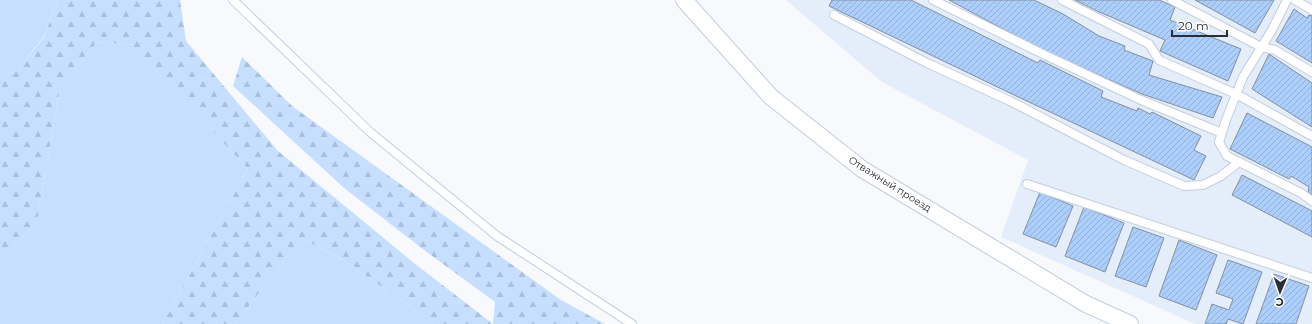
<svg xmlns="http://www.w3.org/2000/svg" width="1312" height="324" viewBox="0 0 1312 324" font-family="Montserrat,sans-serif">
<style>
.built{fill:#e4eefb}
.grass{fill:#c7dffe}
.forest{fill:url(#forest-firs)}
.building{fill:url(#building-hatch);stroke:#848f9d}
.lines{fill:none;stroke-linecap:round;stroke-linejoin:round}
.service-casing{stroke:#c2cedd;stroke-width:10}
.minor-casing{stroke:#c2cedd;stroke-width:18}
.service{stroke:#fff;stroke-width:8}
.minor{stroke:#fff;stroke-width:16}
.labels{text-anchor:middle;dominant-baseline:central;stroke-width:3;stroke-linejoin:round;paint-order:stroke}
.street-label{font-size:10px;fill:#2a2e34;stroke:#fff}
</style>
<defs>
<pattern id="forest-firs" width="22" height="20" patternUnits="userSpaceOnUse"><rect width="22" height="20" fill="#c7dffe"/><path d="M5 1l3.5 6h-7zM16 11l3.5 6h-7z" fill="#abc0da"/></pattern>
<pattern id="building-hatch" width="6" height="6" patternUnits="userSpaceOnUse"><rect width="6" height="6" fill="#abcefb"/><path d="M-1 1l2-2M0 6l6-6M5 7l2-2" fill="none" stroke="#93b1d8"/></pattern>
</defs>
<rect width="100%" height="100%" fill="#f7f9fc"/>
<path class="built" d="M786,0H1312V324H1195L1001,237L1028,160L882,82Z"/>
<path class="grass" d="M0,0H56L57,2L44,36L17,71L0,76Z
M97,42L132,45L248,169L162,324H0V263L37,221L60,88Z
M301,238L341,259L437,324H235Z"/>
<path class="forest" d="M56,0H180L186,41L278,151L414,263L493,324H437L341,259L301,238L235,324H162L248,169L132,45L97,42L60,88L37,221L0,263V76L17,71L44,37L57,2Z
M242,57L292,106L561,300L605,324H493L495,302L424,250L344,188L233,86Z"/>
<path class="building" d="M832,0H911L1038,63L1040,60L1103,91L1101,97L1137,111L1138,108L1150,114L1152,112L1201,136L1194,150L1206,156L1194,180L1012,94L829,6Z
M949,0H1034L1063,14L1099,36L1125,46L1124,50L1153,61L1149,75L1222,97L1213,118L1142,94L1040,49Z
M1075,0H1159L1175,7L1170,20L1241,49L1228,81L1160,51L1165,40L1097,11Z
M1195,0H1274L1255,33Z
M1294,9L1307,18L1309,15L1312,16V63L1276,41Z
M1269,54L1312,83V127L1252,89Z
M1247,113L1312,147V195L1308,192L1309,187L1291,176L1289,179L1230,149Z
M1242,175L1312,211V237L1232,195Z
M1040,192L1073,206L1056,247L1023,234Z
M1084,207L1124,223L1105,272L1065,256Z
M1133,227L1164,238L1146,287L1115,276Z
M1179,240L1217,255L1196,310L1159,296Z
M1228,260L1262,272L1243,324L1228,319L1226,324H1205L1212,304L1229,310L1233,299L1216,293Z
M1274,274L1309,286L1296,324H1256Z"/>
<g class="lines">
<defs>
<path id="service" d="M233,0L370,132L497,236L632,324
M933,0L1045,55L1141,100L1222,133
M1062,0L1149,44L1159,60L1236,94L1312,136
M1172,0L1261,47L1275,50L1312,72
M1287,0L1272,30L1243,77L1226,120L1219,142L1227,156L1301,193L1312,201
M1295,0L1312,10
M834,15L927,63L1010,101L1124,160L1184,186L1203,185L1221,176L1239,162
M1027,184L1312,278"/>
<path id="minor" d="M684,0L771,97L862,169L1086,304L1130,324"/>
</defs>
<use href="#service" class="service-casing"/>
<use href="#minor" class="minor-casing"/>
<use href="#service" class="service"/>
<use href="#minor" class="minor"/>
</g>
<g class="labels">
<g class="street-label">
<text transform="translate(890 184) rotate(32)">Отважный проезд</text>
</g>
</g>
<g transform="translate(1280 292) rotate(182)" stroke="#ffffff" stroke-width="3" paint-order="stroke">
<path d="M0-3L7 15L0 10L-7 15Z" fill="#2a2e34"/>
<text y="-6" font-size="11" font-weight="bold" text-anchor="middle" fill="#2a2e34">С</text>
</g>
<path d="M1172 30v6h55v-6" fill="none" stroke="#2a2e34" stroke-width="2"/>
<text x="1178" y="30" font-size="12" fill="#2a2e34" stroke="#ffffff" stroke-width="3" paint-order="stroke">20 m</text>
</svg>
